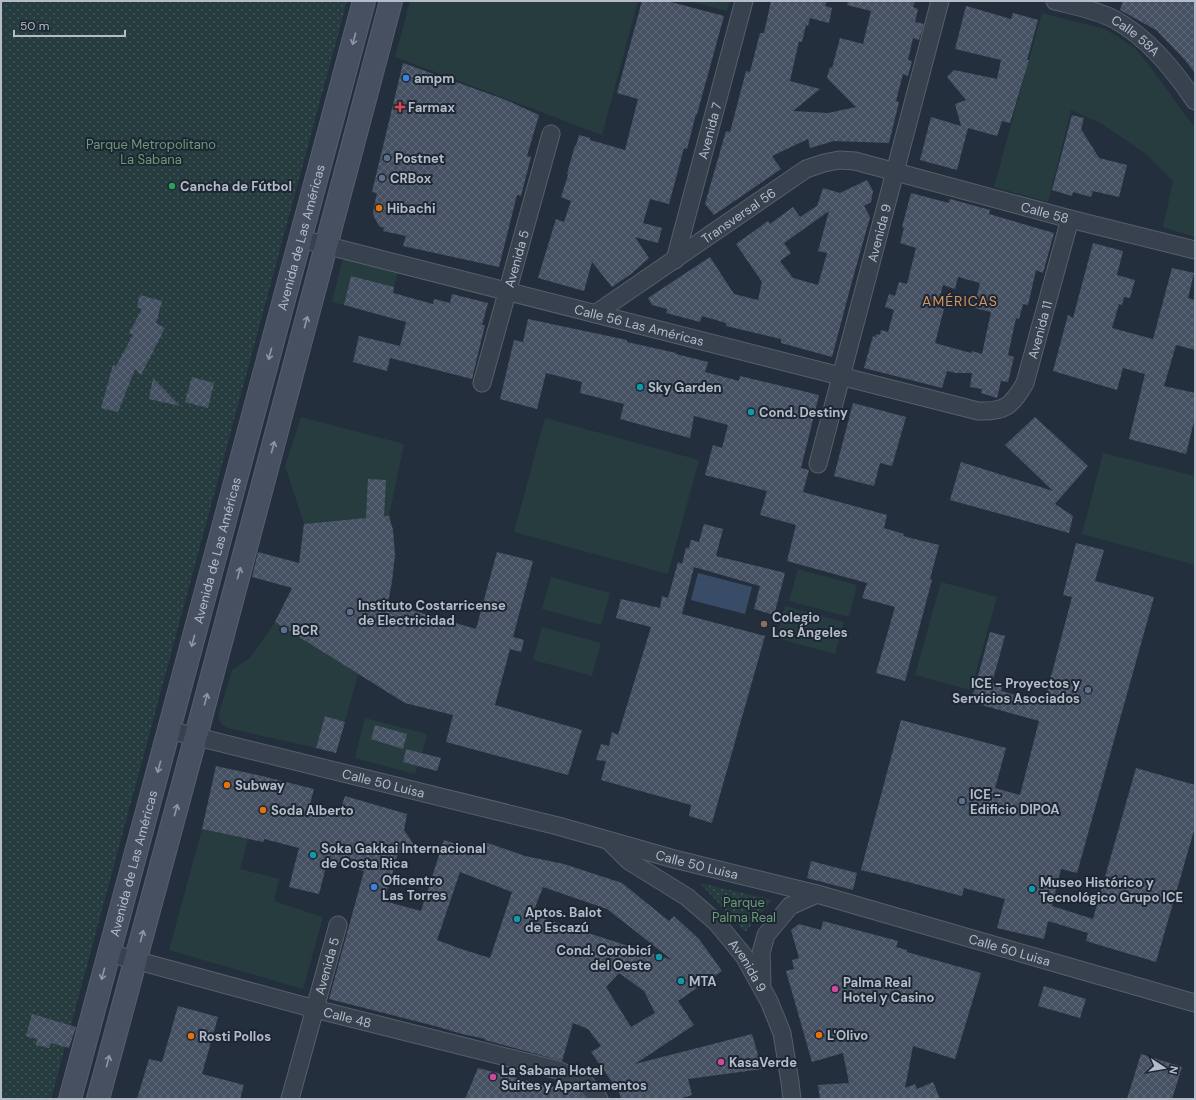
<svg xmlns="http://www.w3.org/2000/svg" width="1196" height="1100" viewBox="0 0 1196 1100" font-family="'DM Sans',sans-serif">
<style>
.green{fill:#263c3f}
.park{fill:url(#park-dots)}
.water{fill:#394c67}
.building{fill:url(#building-cross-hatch);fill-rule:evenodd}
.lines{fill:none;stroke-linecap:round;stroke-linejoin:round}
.street-casing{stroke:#565f6c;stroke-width:19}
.secondary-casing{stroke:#565f6c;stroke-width:24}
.street{stroke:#38414e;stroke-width:17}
.secondary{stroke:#465061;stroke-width:22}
.oneway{stroke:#8e96a5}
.shop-dot{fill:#3f7fe0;stroke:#1d2633;stroke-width:1.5}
.health-dot{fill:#e0444e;stroke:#1d2633;stroke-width:1.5}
.service-dot{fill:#5c6f8a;stroke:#1d2633;stroke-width:1.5}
.leisure-dot{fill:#2e9e5b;stroke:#1d2633;stroke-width:1.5}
.food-dot{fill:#e8710a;stroke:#1d2633;stroke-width:1.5}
.culture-dot{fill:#0f9aa8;stroke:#1d2633;stroke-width:1.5}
.education-dot{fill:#8d6e63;stroke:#1d2633;stroke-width:1.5}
.hotel-dot{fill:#d1479c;stroke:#1d2633;stroke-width:1.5}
.labels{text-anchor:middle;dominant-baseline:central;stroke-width:4;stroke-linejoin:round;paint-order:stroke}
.street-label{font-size:13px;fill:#b4bcc9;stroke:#1d2633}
.poi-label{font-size:13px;font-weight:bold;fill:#b4bcc9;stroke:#1d2633;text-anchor:start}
.park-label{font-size:13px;fill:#6b9a76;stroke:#1d2633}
.neighbourhood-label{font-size:14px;letter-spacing:1px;fill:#d59563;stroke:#1d2633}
</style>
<defs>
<pattern id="park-dots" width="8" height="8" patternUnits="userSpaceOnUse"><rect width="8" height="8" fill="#263c3f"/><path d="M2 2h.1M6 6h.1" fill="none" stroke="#435659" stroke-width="1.8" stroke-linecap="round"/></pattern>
<pattern id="building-cross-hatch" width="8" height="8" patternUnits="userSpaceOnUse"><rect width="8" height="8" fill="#455162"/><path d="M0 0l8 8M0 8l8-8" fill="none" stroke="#5d6877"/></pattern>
</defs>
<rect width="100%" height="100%" fill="#242f3e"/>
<path class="green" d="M410,1H638L602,135L395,57Z
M689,1H730L727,11Z
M1042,13L1104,29L1119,37L1136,49L1148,64L1195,128V237L1163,227L1173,181L1146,154L1102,124L1071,110L1048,202L994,187Z
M343,258L398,272L394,287L351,276L344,305L332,302Z
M301,417L404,444L389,516L304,524L285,466Z
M545,418L699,460L668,574L514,532Z
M1103,453L1195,476V565L1082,534Z
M798,569L857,585L849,617L789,601Z
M551,577L610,593L601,625L542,609Z
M941,582L997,597L971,690L915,675Z
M785,606L844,622L835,654L776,638Z
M275,622L358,674L345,722L325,716L316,748L228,728L221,724L218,717L232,670L251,657Z
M542,627L601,643L592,676L533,660Z
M365,718L427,734L422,753L406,749L403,762L418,766L415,774L355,758Z
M202,829L248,839L240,869L279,879L274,901L323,917L303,989L169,950Z"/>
<path class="park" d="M1,1H347L51,1099H1Z
M700,883L772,900L745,932Z"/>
<path class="water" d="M698,573L752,587L745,614L691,600Z"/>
<path class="building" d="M642,1H667L724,16L697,114H696L687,149L684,148L669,204L650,199L643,223L662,228L658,243L635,237L649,258L631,274L612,287L592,262L584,291L538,278L556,219L564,222L571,201L561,197L568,175L567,174L575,145L576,146L579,135L590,138V140L625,150L638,99L617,93Z
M771,1H827L825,6L832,8L829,23L810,18L808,26L806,25L802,42L799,41L790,81L820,89L793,111L828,113L856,107L827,78L830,67L832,68L840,38L863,44L871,11L847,5L848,1H915L913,7L918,9L915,22L924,24L919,40L913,38L908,60L912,61L908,76L903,74L896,101L899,102L889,143L834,141L810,148L808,139L772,156L781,169L714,215L705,204L726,131L730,132L746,71L750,72L760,33H764Z
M1123,1H1195V73L1185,60L1156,30L1120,10Z
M966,6L1011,19L1013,13L1038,20L1027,60H1029L1010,123L1002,121L997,136L968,128L957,170L920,160L931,117L961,126L955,104L966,100L947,77L954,70L997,79L1001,60L955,49Z
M403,63L506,100L539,115L527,156L531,157L521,196L517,195L499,267L403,246L406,236L383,231L384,228L379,226L374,217L373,212L377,193L372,192Z
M1072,115L1084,118L1081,129L1099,158L1127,165L1119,197L1093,191L1091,197L1073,192L1072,196L1052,190Z
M867,180L873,191L871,202L864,206L870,217L851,285L832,357L781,343V339L726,326V323L702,316L700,322L666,313L667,309L652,305L648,298L710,257L734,294L758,300L762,282L736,244L768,221L770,224L793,207L800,217L817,206L823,188L840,193ZM829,211L818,251L827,253L818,285L793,278L780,261L791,253L784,243Z
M911,193L949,203L950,199L990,210L989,214L1054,233L1043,273L1036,270L1028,305L1023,304L1019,319L1016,318L1008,355L1014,357L1008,382L1001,381L997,398L981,393L982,389L970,387L972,373H956L947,371L942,388L864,368L873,336L876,337V334L880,335L881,330L888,332L894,310L885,307L889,294L895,296L899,282L907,284L916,248L900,243L904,228L902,227ZM958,277L980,283L974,308L991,312L982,354L972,351L971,353L935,343L944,309L937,307L943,285L955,289Z
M1093,243L1123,251L1117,275L1135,280L1130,298L1124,297L1122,305L1119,304L1112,328L1153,339L1172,268L1194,273L1188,298L1195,300V350L1176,345L1164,386L1195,393V417L1186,454L1129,439L1145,374L1123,368L1117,390L1053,371L1068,315L1073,318Z
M351,276L394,287L393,293L433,304L434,299L450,303L452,294L488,303L482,325H485L472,379L390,358L387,371L353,362L359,336L400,346L406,322L344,305Z
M140,295L162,301L156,323L165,328L141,375L135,369L118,412L101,408L113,365L116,366L133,335L129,333L142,309L137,307Z
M528,319L627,340V342L676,353V354L708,362L705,372L739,381L740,376L819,395L801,468L809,470L803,492L887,515L884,528L904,534L903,536L939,545L930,579L932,580L905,681L876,673L895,607L862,598L867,583L787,561L796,525L760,515L767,491L705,475L713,445L722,448L728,425L694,416L690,438L620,419L624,404L580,393L582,382L546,373L537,409L500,399L514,340L523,342Z
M192,377L214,383L208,408L185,402Z
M153,378L180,406L149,399Z
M853,403L906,417L892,466L880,463L874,486L834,476Z
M1035,417L1088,466L1055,504L1073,516L1069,533L950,500L961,462L1053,491L1005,445Z
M368,479L386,480L384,516H389L393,530L395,555L392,581L388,603L476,629L497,552L533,561L513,637L524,640L521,652L510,649L495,705L582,730L568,775L446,742L453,715L405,703L275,622L292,588L252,577L258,552L299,563L304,524L366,518Z
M704,524L723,529L716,556L785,573L774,615L754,609L760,586L694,567L682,614L765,636L712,823L689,816L691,805L601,780L606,761L596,760L601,744L609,746L612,732L618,735L651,627L616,618L621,599L660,608L662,596L668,598L678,562L682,564L686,548H689L691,540L699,542Z
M1076,543L1104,550L1095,581L1154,597L1077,873L1061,869L1052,906L1093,919L1136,768L1195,785V827L1156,962L1086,941L1088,933L1048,921L1044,939L997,928L1005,899L964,888L962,896L861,870L901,720L1006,748L995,788L1020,795L1039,721L971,702L990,632L1005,636L992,683L1002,686L1001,691L1044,703L1072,597L1063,595Z
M325,716L345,722L336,753L316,748Z
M375,725L407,734L403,749L371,739Z
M406,749L441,758L437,771L403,762Z
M216,766L262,776L314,789L310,804L340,811L345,796L407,814L404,830L414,845L398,854L384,901L421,911L444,840L468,848L470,843L480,847L482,841L525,856L564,864L622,883L669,921L674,916L699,939L722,971L678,1001L694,1025L635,1064L752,1034L762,1069L688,1079L692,1095L679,1099H621L619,1092L591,1052L601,1046L588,1029L573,1023L562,1061L485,1040L486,1039L462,1034L435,1026L329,999L364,871L327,863L319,894L289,887L299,848L264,839L263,842L202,829ZM460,872L512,892L490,958L461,949L437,940ZM543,887L607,909L672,960L532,915ZM619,973L644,991L655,1013L631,1027L606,987Z
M811,861L857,873L853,890L807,878Z
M823,921L898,941L896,947L907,950V952L981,973L955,1059L913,1046L905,1088L915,1084L917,1089L933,1082L940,1099H820L818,1085L849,1083L843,1053L812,1062L786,971L794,969L792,960L799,958L791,930L799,924L821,930Z
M1044,986L1086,999L1080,1018L1038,1006Z
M178,1006L218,1017L202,1074L244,1085L240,1099H137L149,1059L162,1062Z
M32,1014L76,1027L69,1048L51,1043L49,1048L36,1045L37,1039L26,1036Z
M1141,1054L1182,1067L1172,1099H1127Z
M478,1068L544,1085L579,1091L586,1099H465Z"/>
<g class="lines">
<defs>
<g id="street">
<path id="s1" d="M1055,1C1075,6 1096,10 1114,19C1148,38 1173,69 1195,101"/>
<path id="s2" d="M301,239L978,411C1005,412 1012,406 1025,383L1070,219"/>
<path id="s3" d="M675,260L744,1"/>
<path id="s4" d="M595,314L806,169L824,163L839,160L855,161L1070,219L1195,250"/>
<path id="s5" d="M482,383L551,134"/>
<path id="s6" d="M818,464L940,1"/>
<path id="s7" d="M169,730L558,826L674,859L817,894L1066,966L1195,1003"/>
<path id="s8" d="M609,841L629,861L687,897L716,922L744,956L769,1001L782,1033L790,1082L792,1099"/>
<path id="s9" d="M109,953L315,1009L558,1070L585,1083L599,1099"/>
<path d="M762,984L761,953L766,935L790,906L817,894"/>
<path id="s10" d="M290,1099L338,925"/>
</g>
<g id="secondary">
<path id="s11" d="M70,1099L364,1"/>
<path d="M98,1099L196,736L391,1"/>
</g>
</defs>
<use href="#street" class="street-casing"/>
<use href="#secondary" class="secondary-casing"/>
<use href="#street" class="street"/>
<use href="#secondary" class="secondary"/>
</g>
<defs><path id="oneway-shaft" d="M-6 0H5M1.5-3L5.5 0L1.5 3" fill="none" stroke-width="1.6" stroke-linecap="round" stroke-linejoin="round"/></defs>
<g class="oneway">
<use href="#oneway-shaft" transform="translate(354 39) rotate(105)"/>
<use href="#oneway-shaft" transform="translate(306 322) rotate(-75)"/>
<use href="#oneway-shaft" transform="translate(270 354) rotate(105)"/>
<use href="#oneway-shaft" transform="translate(273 447) rotate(-75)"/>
<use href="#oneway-shaft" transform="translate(239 573) rotate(-75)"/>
<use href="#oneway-shaft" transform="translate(193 641) rotate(105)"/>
<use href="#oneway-shaft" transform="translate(206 699) rotate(-75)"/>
<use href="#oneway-shaft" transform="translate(159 767) rotate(105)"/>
<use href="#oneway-shaft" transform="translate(176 810) rotate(-75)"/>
<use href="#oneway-shaft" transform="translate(142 936) rotate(-75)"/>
<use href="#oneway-shaft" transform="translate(103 974) rotate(105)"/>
<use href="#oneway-shaft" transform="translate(108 1061) rotate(-75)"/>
</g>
<g class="shop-dot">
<circle cx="406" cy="78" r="4"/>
<circle cx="374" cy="887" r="4"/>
</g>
<path class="health-dot" d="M398 101h4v4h4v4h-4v4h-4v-4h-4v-4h4z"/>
<g class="service-dot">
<circle cx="387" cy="158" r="4"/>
<circle cx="382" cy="178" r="4"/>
<circle cx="350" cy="612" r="4"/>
<circle cx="284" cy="630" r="4"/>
<circle cx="1088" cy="690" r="4"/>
<circle cx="962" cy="801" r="4"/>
</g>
<circle class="leisure-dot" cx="172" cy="186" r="4"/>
<g class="food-dot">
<circle cx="379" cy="208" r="4"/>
<circle cx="227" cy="785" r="4"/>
<circle cx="263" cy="810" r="4"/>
<circle cx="819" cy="1035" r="4"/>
<circle cx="191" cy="1036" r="4"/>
</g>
<g class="culture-dot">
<circle cx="640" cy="387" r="4"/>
<circle cx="751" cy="412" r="4"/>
<circle cx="313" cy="855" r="4"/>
<circle cx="1032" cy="889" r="4"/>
<circle cx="517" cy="919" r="4"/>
<circle cx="659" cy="957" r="4"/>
<circle cx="681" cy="981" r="4"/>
</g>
<circle class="education-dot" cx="764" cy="624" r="4"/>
<g class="hotel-dot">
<circle cx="835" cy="989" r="4"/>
<circle cx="721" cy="1062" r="4"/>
<circle cx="493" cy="1077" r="4"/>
</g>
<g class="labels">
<g class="street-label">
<text stroke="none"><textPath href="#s1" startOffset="89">Calle 58A</textPath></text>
<text stroke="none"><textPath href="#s3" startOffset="134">Avenida 7</textPath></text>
<text stroke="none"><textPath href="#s4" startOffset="503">Calle 58</textPath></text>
<text stroke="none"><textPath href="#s4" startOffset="174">Transversal 56</textPath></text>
<text stroke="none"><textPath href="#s6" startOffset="239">Avenida 9</textPath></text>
<text stroke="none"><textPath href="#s11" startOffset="892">Avenida de Las Américas</textPath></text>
<text stroke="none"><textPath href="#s5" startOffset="129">Avenida 5</textPath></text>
<text stroke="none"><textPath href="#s2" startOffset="349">Calle 56 Las Américas</textPath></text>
<text stroke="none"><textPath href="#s2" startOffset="813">Avenida 11</textPath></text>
<text stroke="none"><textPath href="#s11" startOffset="568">Avenida de Las Américas</textPath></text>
<text stroke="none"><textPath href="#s7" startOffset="221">Calle 50 Luisa</textPath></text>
<text stroke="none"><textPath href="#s11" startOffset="244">Avenida de Las Américas</textPath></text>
<text stroke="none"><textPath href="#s7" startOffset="545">Calle 50 Luisa</textPath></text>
<text stroke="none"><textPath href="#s7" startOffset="869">Calle 50 Luisa</textPath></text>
<text stroke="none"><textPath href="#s10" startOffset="138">Avenida 5</textPath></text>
<text stroke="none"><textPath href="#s8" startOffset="189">Avenida 9</textPath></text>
<text stroke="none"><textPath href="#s9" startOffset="247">Calle 48</textPath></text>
</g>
<g class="poi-label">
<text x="414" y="78">ampm</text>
<text x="408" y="107">Farmax</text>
<text x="395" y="158">Postnet</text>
<text x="390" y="178">CRBox</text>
<text x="180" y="186">Cancha de Fútbol</text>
<text x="387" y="208">Hibachi</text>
<text x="648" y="387">Sky Garden</text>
<text x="759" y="412">Cond. Destiny</text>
<text x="358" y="605">Instituto Costarricense<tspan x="358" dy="15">de Electricidad</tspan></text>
<text x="772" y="617">Colegio<tspan x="772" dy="15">Los Ángeles</tspan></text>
<text x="292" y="630">BCR</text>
<text x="1080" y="683" text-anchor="end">ICE - Proyectos y<tspan x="1080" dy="15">Servicios Asociados</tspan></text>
<text x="235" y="785">Subway</text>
<text x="970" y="794">ICE -<tspan x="970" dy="15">Edificio DIPOA</tspan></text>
<text x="271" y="810">Soda Alberto</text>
<text x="321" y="848">Soka Gakkai Internacional<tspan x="321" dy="15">de Costa Rica</tspan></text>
<text x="382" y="880">Oficentro<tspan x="382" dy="15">Las Torres</tspan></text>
<text x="1040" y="882">Museo Histórico y<tspan x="1040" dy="15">Tecnológico Grupo ICE</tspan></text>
<text x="525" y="912">Aptos. Balot<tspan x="525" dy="15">de Escazú</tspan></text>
<text x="651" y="950" text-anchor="end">Cond. Corobicí<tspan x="651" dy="15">del Oeste</tspan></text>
<text x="689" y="981">MTA</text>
<text x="843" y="982">Palma Real<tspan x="843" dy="15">Hotel y Casino</tspan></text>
<text x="827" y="1035">L'Olivo</text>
<text x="199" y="1036">Rosti Pollos</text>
<text x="729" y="1062">KasaVerde</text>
<text x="501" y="1070">La Sabana Hotel<tspan x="501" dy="15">Suites y Apartamentos</tspan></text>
</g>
<g class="park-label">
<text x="151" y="144">Parque Metropolitano<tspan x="151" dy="15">La Sabana</tspan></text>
<text x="744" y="902">Parque<tspan x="744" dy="15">Palma Real</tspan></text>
</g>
<g class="neighbourhood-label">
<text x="960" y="301">AMÉRICAS</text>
</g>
</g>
<rect width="1196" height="1100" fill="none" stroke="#b4bcc9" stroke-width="4"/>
<g transform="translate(1164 1068) rotate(102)" stroke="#1d2633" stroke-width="3" paint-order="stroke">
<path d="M0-3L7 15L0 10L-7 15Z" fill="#b4bcc9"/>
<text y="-6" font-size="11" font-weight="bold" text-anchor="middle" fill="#b4bcc9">N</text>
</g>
<path d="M14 30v6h111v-6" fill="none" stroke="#b4bcc9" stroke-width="2"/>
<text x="20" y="30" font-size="12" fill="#b4bcc9" stroke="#1d2633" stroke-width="3" paint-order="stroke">50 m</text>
</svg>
